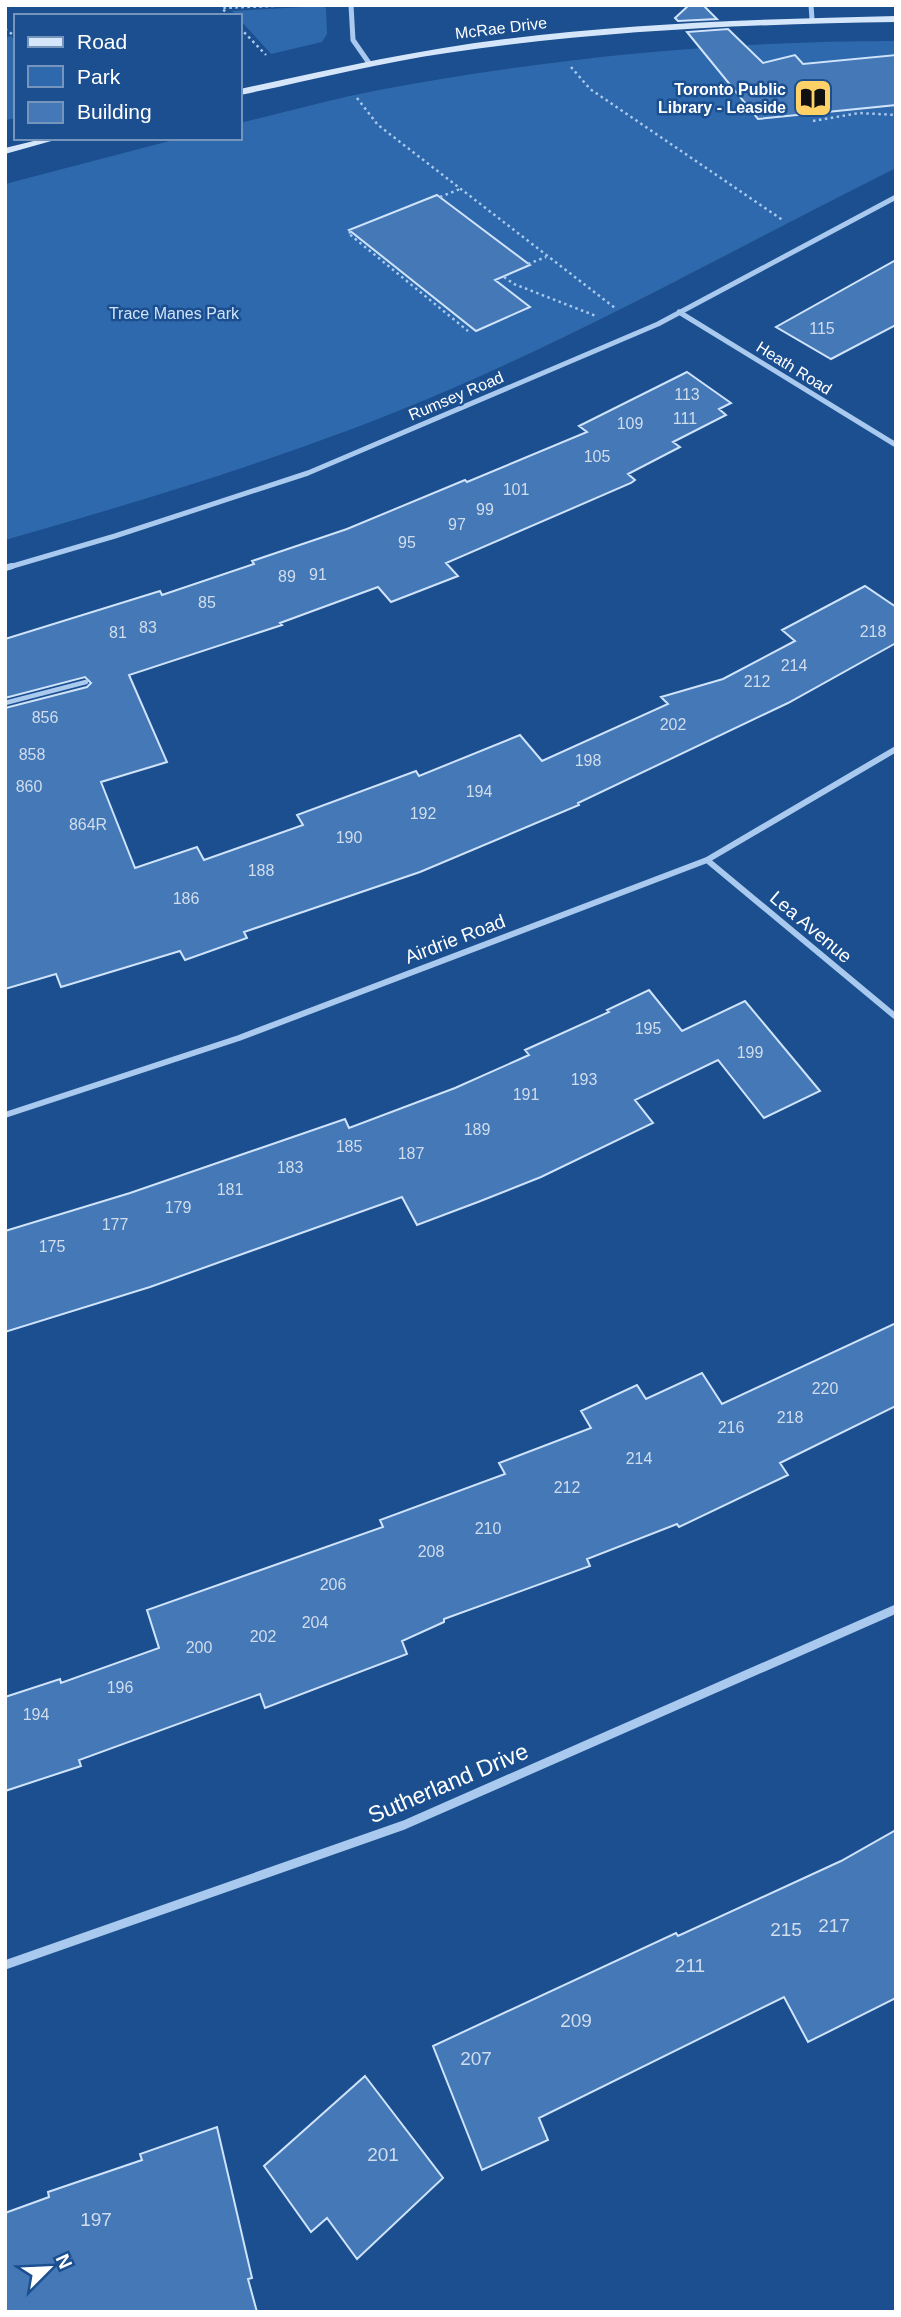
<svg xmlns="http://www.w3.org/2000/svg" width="901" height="2317" viewBox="0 0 901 2317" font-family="Arial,sans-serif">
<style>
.green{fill:#2e69ad}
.building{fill:#4478b7;stroke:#cfe3fa;stroke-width:2}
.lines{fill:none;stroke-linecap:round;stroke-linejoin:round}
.path{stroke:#a9c9ee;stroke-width:2.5;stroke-dasharray:2.5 3.5;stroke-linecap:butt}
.lane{stroke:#a9c9ee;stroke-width:4.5}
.street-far2{stroke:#a9c9ee;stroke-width:5}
.street-far1{stroke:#a9c9ee;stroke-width:6}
.street{stroke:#a9c9ee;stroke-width:9}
.secondary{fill:#d6e6fa;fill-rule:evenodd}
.labels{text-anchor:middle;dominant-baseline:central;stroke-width:5;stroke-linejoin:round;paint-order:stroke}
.far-street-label{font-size:16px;fill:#fff;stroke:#1b4f8f}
.far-poi-label{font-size:16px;font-weight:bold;fill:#fff;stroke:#1b4f8f;text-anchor:end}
.far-park-label{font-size:16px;fill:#cfe3fa;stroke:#1b4f8f}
.number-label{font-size:16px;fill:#d0dded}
.street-label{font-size:19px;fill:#fff;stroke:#1b4f8f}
.near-number-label{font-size:19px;fill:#d0dded}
.near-street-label{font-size:23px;fill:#fff;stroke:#1b4f8f}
</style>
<rect width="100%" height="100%" fill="#1b4f8f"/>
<path class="green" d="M322,6L326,8L327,34L322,42L271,54L240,20V16L231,11Z
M11,36L16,42V118L5,120V38Z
M896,41V168C748,242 603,323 451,389C307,451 156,497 5,540V184L181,138H240V123C286,112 332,99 379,90C549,58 722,41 896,41Z"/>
<path class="building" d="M689,5H703L717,19L678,21L675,18Z
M728,29L763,63L795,55L803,64L896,55V105L758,119L687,32Z
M437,195L530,265L495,280L530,307L476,331L349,230Z
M896,260V325L831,359L776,327Z
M687,372L731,403L719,409L726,415L673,442L680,447L628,474L635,480L631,483L446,563L458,576L391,602L378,587L280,623L282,625L129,675L167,762L101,782L135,868L197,847L204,860L303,825L297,815L416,771L419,776L520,735L542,761L668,704L661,697L723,679L795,641L782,630L865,586L896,607V643L788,703L578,803L579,805L420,872L244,932L247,938L185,960L180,951L61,987L56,974L5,989V708L87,687L91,683L85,677L5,698V639L160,591L162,595L254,564L252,561L347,529L465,480L467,482L587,432L579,426Z
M649,990L682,1031L745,1001L820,1091L764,1118L718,1060L635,1100L653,1123L541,1177L478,1202L417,1225L402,1197L150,1287L5,1332V1231L130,1193L345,1119L349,1128L455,1088L529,1055L525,1050L609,1012L607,1010Z
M896,1323V1406L780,1463L788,1475L679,1527L677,1524L587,1559L590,1566L444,1619V1622L402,1641L407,1654L265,1708L260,1694L79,1760L81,1766L5,1791V1697L60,1679L61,1683L159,1648L147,1610L383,1527L380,1520L505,1474L499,1463L591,1428L581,1411L637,1385L646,1399L702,1373L722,1404Z
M896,1830V1998L808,2042L784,1997L539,2118L548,2140L482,2170L433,2046L676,1933L678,1936L841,1861Z
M365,2076L443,2178L357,2259L327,2218L311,2232L264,2166Z
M217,2127L252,2278L248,2279L257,2312H5V2213L49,2197L48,2192L142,2160L140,2154Z"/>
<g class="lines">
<path class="path" d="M229,16L222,8L296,5
M240,28L266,55
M5,29L16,37
M571,67L590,89L784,221
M357,98L378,125L615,308
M813,121L859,113L896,115
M440,197L460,189
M351,232L348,233L468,331
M528,264L546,257
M504,277L514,284L596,316"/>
<path class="lane" d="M5,703L86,682"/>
<path class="street-far2" d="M351,5L353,40L369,63
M811,5L812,19
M679,312L896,445
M6,568L115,536L308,473L658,324L896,197"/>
<path class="street-far1" d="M5,568L12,566
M707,860L896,1017
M5,1115L239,1038L707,860L896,749"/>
<path class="street" d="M5,1965L404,1825L896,1609"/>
<path class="secondary" d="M896,16V22C746,24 596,31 447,53C377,63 309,81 240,95V89C328,70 415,50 505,39C635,23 765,19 896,16Z
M46,138H62L5,154V148Z"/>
</g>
<defs>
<symbol id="library-square" viewBox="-11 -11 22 22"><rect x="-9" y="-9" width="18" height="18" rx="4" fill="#ffd166" stroke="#1b4f8f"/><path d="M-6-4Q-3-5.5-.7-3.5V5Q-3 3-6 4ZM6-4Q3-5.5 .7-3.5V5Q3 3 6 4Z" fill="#111"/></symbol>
</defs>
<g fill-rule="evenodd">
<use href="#library-square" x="791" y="76" width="44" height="44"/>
</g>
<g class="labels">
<g class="far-street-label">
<text transform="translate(501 28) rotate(-7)">McRae Drive</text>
<text transform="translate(794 368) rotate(32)">Heath Road</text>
<text transform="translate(456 396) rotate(-23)">Rumsey Road</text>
</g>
<g class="far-poi-label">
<text x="786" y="89">Toronto Public<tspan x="786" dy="18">Library - Leaside</tspan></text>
</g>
<g class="far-park-label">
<text x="174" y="313">Trace Manes Park</text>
</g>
<g class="number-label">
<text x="822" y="328">115</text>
<text x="687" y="394">113</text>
<text x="685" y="418">111</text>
<text x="630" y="423">109</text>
<text x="597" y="456">105</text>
<text x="516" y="489">101</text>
<text x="485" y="509">99</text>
<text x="457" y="524">97</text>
<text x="407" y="542">95</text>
<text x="318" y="574">91</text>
<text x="287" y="576">89</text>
<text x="207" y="602">85</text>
<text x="148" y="627">83</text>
<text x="873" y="631">218</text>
<text x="118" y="632">81</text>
<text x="794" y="665">214</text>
<text x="757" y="681">212</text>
<text x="45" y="717">856</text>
<text x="673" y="724">202</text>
<text x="32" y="754">858</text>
<text x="588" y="760">198</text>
<text x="29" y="786">860</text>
<text x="479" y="791">194</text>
<text x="423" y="813">192</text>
<text x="88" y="824">864R</text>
<text x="349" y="837">190</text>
<text x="261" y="870">188</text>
<text x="186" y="898">186</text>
<text x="648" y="1028">195</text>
<text x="750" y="1052">199</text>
<text x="584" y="1079">193</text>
<text x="526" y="1094">191</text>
<text x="477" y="1129">189</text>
<text x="349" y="1146">185</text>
<text x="411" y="1153">187</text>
<text x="290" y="1167">183</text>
<text x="230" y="1189">181</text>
<text x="178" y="1207">179</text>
<text x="115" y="1224">177</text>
<text x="52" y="1246">175</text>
<text x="825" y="1388">220</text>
<text x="790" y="1417">218</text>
<text x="731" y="1427">216</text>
<text x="639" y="1458">214</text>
<text x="567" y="1487">212</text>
<text x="488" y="1528">210</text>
<text x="431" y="1551">208</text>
<text x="333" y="1584">206</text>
<text x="315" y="1622">204</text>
<text x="263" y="1636">202</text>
<text x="199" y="1647">200</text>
<text x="120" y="1687">196</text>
<text x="36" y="1714">194</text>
</g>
<g class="street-label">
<text transform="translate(811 927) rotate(40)">Lea Avenue</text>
<text transform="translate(455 939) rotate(-21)">Airdrie Road</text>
</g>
<g class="near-number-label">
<text x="834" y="1925">217</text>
<text x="786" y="1929">215</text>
<text x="690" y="1965">211</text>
<text x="576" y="2020">209</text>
<text x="476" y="2058">207</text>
<text x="383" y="2154">201</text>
<text x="96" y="2219">197</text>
</g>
<g class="near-street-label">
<text transform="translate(448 1783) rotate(-23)">Sutherland Drive</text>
</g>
</g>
<rect width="901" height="2317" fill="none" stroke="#ffffff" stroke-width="14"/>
<rect x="14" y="14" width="228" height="126" fill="#1b4f8f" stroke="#7695bc" stroke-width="2"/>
<rect x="28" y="37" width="35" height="10" fill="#d6e6fa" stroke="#7695bc" stroke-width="2"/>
<text x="77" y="49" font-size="21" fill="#ffffff">Road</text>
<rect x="28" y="66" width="35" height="21" fill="#2e69ad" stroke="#7695bc" stroke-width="2"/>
<text x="77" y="84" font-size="21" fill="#ffffff">Park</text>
<rect x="28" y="102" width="35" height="21" fill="#4478b7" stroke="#7695bc" stroke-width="2"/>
<text x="77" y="119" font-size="21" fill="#ffffff">Building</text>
<g transform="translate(49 2268) rotate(66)" stroke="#1b4f8f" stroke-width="5" paint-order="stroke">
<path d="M0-5L12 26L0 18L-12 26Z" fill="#ffffff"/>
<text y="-10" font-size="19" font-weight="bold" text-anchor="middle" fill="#ffffff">N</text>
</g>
</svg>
